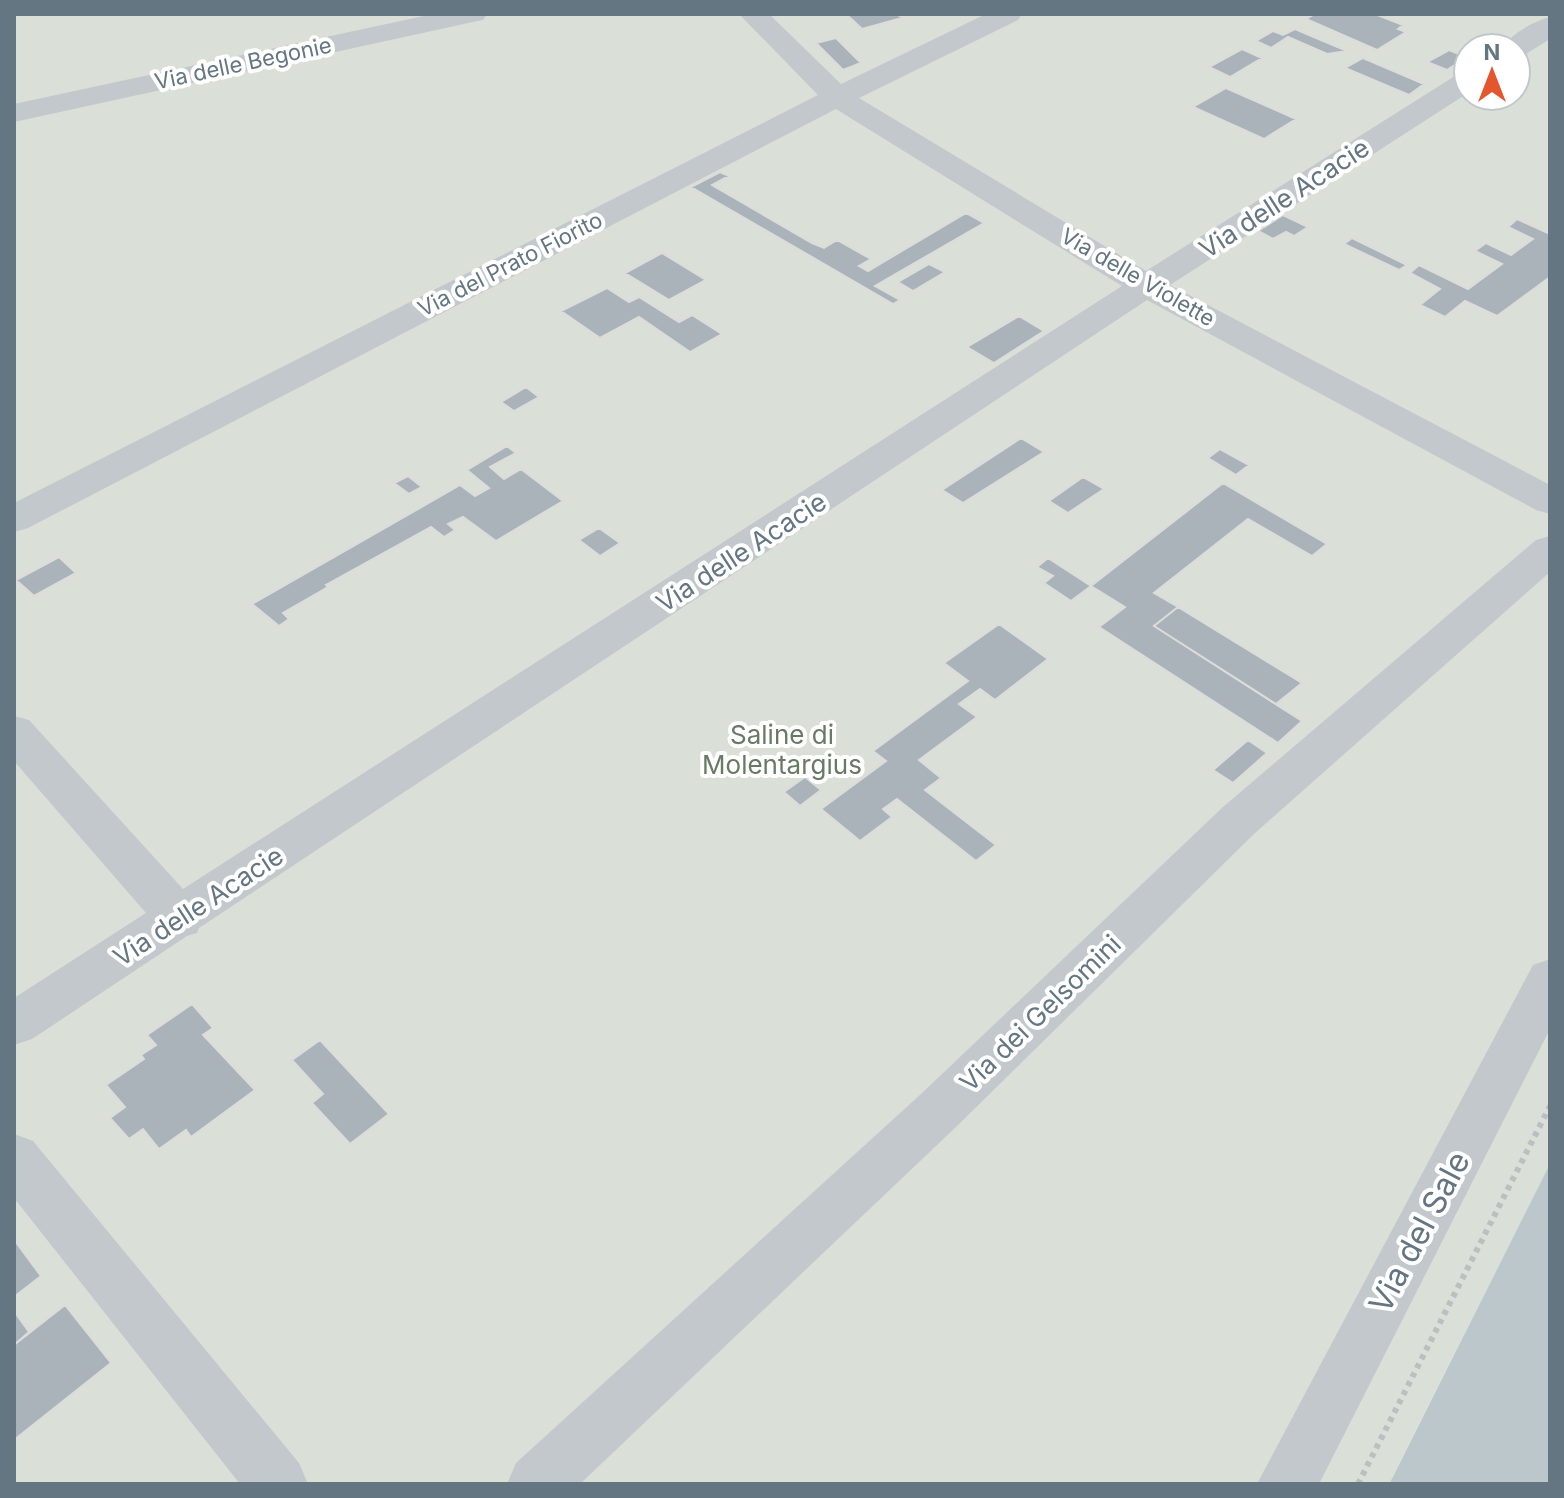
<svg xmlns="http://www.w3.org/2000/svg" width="1564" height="1498" viewBox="0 0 1564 1498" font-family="Inter,sans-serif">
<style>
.green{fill:#dadfd7;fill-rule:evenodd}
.water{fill:#bbc7cb}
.building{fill:#aab3b9;stroke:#dcdcda;stroke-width:2}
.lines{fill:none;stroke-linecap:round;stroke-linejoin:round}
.path{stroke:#bbbfc2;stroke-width:6;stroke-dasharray:5 5;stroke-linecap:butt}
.street{fill:#c3c8cc;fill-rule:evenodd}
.labels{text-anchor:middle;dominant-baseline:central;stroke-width:8;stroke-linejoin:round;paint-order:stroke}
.far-street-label{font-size:22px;fill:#657683;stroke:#fff}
.street-label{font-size:26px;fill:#657683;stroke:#fff}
.park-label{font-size:26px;fill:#687a64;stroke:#fff}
.near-street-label{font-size:32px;fill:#657683;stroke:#fff}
</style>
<rect width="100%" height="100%" fill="#fafaf8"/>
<path class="green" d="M14,14H1550V1484H14ZM1468,48H1516V96H1468Z"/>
<path class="water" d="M1550,1164V1484H1389L1393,1477Z"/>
<path class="building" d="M846,14H897L902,18L862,29Z
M1315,14H1375L1403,25L1398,29L1406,32L1377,50L1306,19Z
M1295,29L1347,51L1327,54L1288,37L1271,48L1256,41L1273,31L1283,35Z
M836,38L861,63L843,70L816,43Z
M1242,49L1262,58L1230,77L1209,67Z
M1449,50L1467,57L1447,70L1427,62Z
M1363,58L1424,84L1409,95L1345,68Z
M1226,88L1296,119L1264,139L1193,107Z
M720,172L729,176L712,185L812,243L824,248L837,240L871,259L859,266L868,271L966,213L984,223L875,286L900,300L893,304L691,187Z
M1283,215L1308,227L1294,236L1286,232L1273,239L1258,231Z
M1517,219L1550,234V277L1497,316L1465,301L1445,317L1420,305L1440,289L1410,273L1419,265L1468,289L1502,264L1475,251L1486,243L1511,255L1533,239L1508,227Z
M1352,238L1407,265L1399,270L1344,244Z
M662,253L706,280L669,300L625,273Z
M929,264L945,272L913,291L898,282Z
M607,288L629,302L639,297L679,322L692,315L722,334L690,352L639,317L600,338L561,311Z
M1019,316L1044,331L994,363L967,347Z
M526,387L539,397L514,411L501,402Z
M1021,438L1044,452L963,503L942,490Z
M507,446L516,453L490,467L504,479L521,469L563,501L496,541L463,517L448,524L455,530L444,537L431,527L326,585L328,587L283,613L289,619L279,626L252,604L460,485L475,496L489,488L467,470Z
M1220,449L1249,465L1236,475L1208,458Z
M408,476L422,487L409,494L394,483Z
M1083,477L1104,489L1068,513L1049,501Z
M1223,483L1327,544L1312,556L1248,519L1154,593L1178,607L1154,626L1302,721L1278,743L1099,627L1125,607L1091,586Z
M599,528L620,543L600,556L579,540Z
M59,557L76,573L34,596L16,580Z
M1048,558L1091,586L1071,601L1044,583L1053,576L1037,567Z
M1178,607L1302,683L1276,704L1154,626Z
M999,624L1048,659L995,700L980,689L959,704L977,717L919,760L941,778L925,790L996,845L976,861L897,799L883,809L892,817L860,841L821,809L886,761L873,751L968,681L944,663Z
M1248,740L1267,753L1233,783L1213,770Z
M805,777L821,790L800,806L784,792Z
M192,1004L213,1028L203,1035L255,1090L191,1137L186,1130L159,1149L143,1129L129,1139L110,1118L125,1107L106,1085L144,1059L141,1055L156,1045L147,1035Z
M320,1040L389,1114L350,1144L312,1103L323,1094L292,1060Z
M15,1241L41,1276L14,1297V1241Z
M65,1305L111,1363L14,1440V1345Z
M14,1311L29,1332L14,1345Z"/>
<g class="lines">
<path class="path" d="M1358,1484L1550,1106"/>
<path class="street" d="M433,14H487L483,20L473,22L14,122V104Z
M739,14H769L841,84L986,14H1022L1018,20L859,98L1146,271L1458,74L1468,71V93L1170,285L1550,485V514L1536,510L1147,300L199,928L197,933L187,936L32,1039L14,1045V998L146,913L14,761V716L29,720L183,889L1122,286L836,109L28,528L14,532V503L818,95Z
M1550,17V39L1526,54L1516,57V48H1502C1511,34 1534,21 1550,17Z
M1550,536V572L1255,833L957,1126L580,1484H507L516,1463L921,1094L1223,807L1536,540Z
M1550,959V1029L1319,1484H1257L1533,965Z
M14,1134L33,1141L299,1463L308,1484H240L14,1198Z"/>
</g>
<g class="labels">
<g class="far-street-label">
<text transform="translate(243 63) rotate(-12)">Via delle Begonie</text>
<text transform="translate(510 264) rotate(-27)">Via del Prato Fiorito</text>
<text transform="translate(1138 277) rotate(30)">Via delle Violette</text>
</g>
<g class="street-label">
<text transform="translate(1284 198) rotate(-33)">Via delle Acacie</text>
<text transform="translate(741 552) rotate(-33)">Via delle Acacie</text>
<text transform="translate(198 906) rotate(-33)">Via delle Acacie</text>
<text transform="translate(1040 1013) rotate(-44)">Via dei Gelsomini</text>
</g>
<g class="park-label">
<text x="782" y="734">Saline di<tspan x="782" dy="30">Molentargius</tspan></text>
</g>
<g class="near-street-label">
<text transform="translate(1419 1232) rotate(-62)">Via del Sale</text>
</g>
</g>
<rect width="1564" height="1498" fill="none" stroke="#657683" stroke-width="32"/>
<g transform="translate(1492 72)"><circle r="38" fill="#ffffff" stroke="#c1c8cd" stroke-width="2"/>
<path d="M0-6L14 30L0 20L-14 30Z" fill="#e4572e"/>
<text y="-12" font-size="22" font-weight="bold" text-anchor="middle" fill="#657683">N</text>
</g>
</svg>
